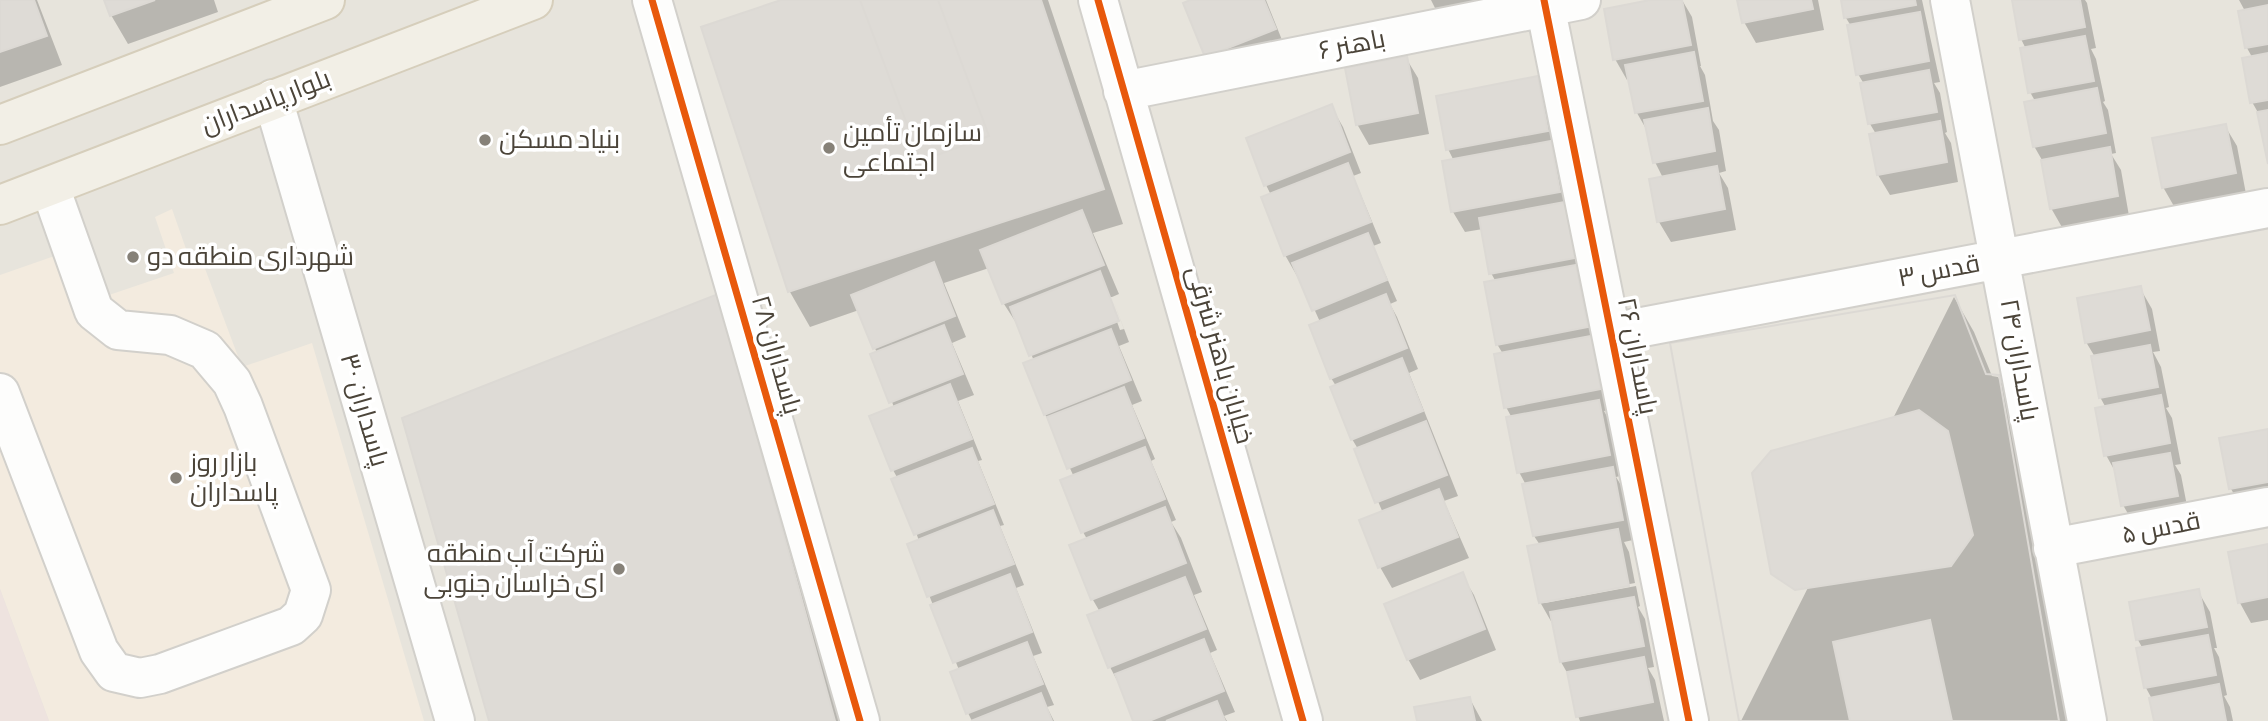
<svg xmlns="http://www.w3.org/2000/svg" width="2268" height="721" viewBox="0 0 2268 721" font-family="'Alegreya Sans',Cairo,sans-serif">
<style>
.residential{fill:#e7e4dc}
.commercial{fill:#f3ebdf}
.medical{fill:#eee3df}
.shadow{fill:#0003;fill-rule:evenodd}
.building{fill:#dedbd6;stroke:#dcd9d4;stroke-width:2;fill-rule:evenodd}
.lines{fill:none;stroke-linecap:round;stroke-linejoin:round}
.minor-casing{stroke:#d2d0cb;stroke-width:42}
.major-casing{stroke:#d6cebb;stroke-width:42}
.minor{stroke:#fdfdfc;stroke-width:38}
.major{stroke:#f2efe6;stroke-width:38}
.cycleway-casing{stroke:#fff;stroke-width:11}
.cycleway{stroke:#e8590c;stroke-width:7}
.poi-dot{fill:#868178;stroke:#fff;stroke-width:2.5}
.labels{text-anchor:middle;dominant-baseline:central;stroke-width:7;stroke-linejoin:round;paint-order:stroke}
.street-label{font-size:26px;fill:#4b4439;stroke:#fff}
.poi-label{font-size:26px;fill:#4b4439;stroke:#fff;text-anchor:start}
</style>
<rect width="100%" height="100%" fill="#f4f2ee"/>
<path class="residential" d="M0,0H2268V721H0Z"/>
<path class="commercial" d="M172,209L192,266H204L242,367L312,343L424,721H49L0,589V275L86,245L109,295L174,273L155,217Z"/>
<path class="medical" d="M0,589L49,721H0Z"/>
<path class="shadow" d="M0,0H37L62,65L0,87Z
M106,0H214L218,12L128,44L111,15Z
M787,0H1048L1123,224L1093,233L1119,294L1112,297L1129,342L1119,346L1142,401L1132,405L1155,459L1151,461L1176,520L1171,522L1181,538L1202,592L1194,595L1217,650L1210,653L1235,712L1224,716L1227,721H1135L1121,688L1110,667L1100,612L1093,600L1071,546L1087,539L1083,532L1074,477L1045,414L1034,361L1022,332L1004,304L989,268L944,283L966,337L952,343L974,395L958,401L982,460L978,461L1004,525L1000,526L1024,585L1016,588L1042,653L1033,656L1054,705L1047,707L1054,721H972L968,713L959,670L909,545L919,541L898,479L893,470L894,408L877,353L859,310L810,327L790,292L703,28ZM1108,297H1112L1124,329L1120,330Z
M1195,0H1266L1286,50L1218,77Z
M1431,0H1529L1444,26Z
M1660,0H1682L1692,17L1701,66H1700L1705,75L1713,121L1719,130L1726,171L1719,173L1728,188L1736,230L1671,242L1659,222L1651,180L1663,178L1655,162L1649,134L1637,113L1630,79L1627,80L1615,59Z
M1739,0H1818L1824,30L1756,43L1744,22Z
M1842,0H1922L1940,82L1934,83L1940,93L1947,132L1945,133L1951,143L1958,182L1890,195L1878,175L1876,134L1870,124L1864,84L1858,74L1851,26L1846,18Z
M2013,0H2085L2087,3L2096,48L2091,49L2096,59L2105,101L2103,102L2108,110L2116,153L2111,154L2121,170L2129,216L2063,229L2051,208L2042,160L2034,146L2035,101L2030,92L2026,49L2021,39Z
M2239,0H2268V157L2260,116L2252,102V57L2247,48L2245,11Z
M1406,58L1418,78L1429,134L1369,145L1357,124Z
M1537,78L1549,99L1612,410L1604,411L1610,422L1620,476L1616,477L1624,490L1633,540L1624,542L1629,552L1635,583L1545,600V603L1636,586L1640,606L1638,607L1645,619L1654,667L1648,668L1655,680L1664,721H1580L1578,716L1569,676L1561,662L1554,622L1552,623L1540,602V545L1534,536L1524,486L1526,485L1519,472L1512,418L1506,407L1503,354L1497,344L1496,282L1491,273L1483,229L1465,232L1453,212L1454,161L1448,149Z
M1331,106L1343,127L1361,173L1353,176L1381,243L1373,246L1397,301L1390,304L1397,317L1418,369L1409,373L1458,496L1444,501L1469,558L1392,588L1380,567L1361,521L1383,513L1356,450L1358,449L1352,439L1336,386L1331,378L1320,322L1299,275L1297,276L1285,255L1263,198L1271,195L1266,185Z
M2225,126L2237,146L2246,194L2175,208L2163,187Z
M2140,288L2152,309L2160,351L2153,352L2161,367L2169,407L2166,408L2172,418L2181,464L2175,465L2181,475L2189,516L2135,526L2123,505L2117,475L2106,455V408L2100,397L2095,357L2086,342Z
M717,296L845,721H491Z
M1954,297L1974,332L1992,376L1998,377L2018,412L2072,721H1741Z
M2268,431V504L2243,509L2231,489Z
M2268,546V620L2251,623L2240,603Z
M1462,575L1474,595L1496,650L1420,680L1408,659Z
M2198,591L2210,612L2217,648H2214L2219,657L2227,695L2224,696L2230,707L2233,721H2155L2152,699L2146,688L2138,649H2143L2138,640L2131,604Z
M1470,699L1482,721H1419Z"/>
<path class="building" d="M0,0H34L47,36L0,52Z
M104,0H155L110,16Z
M781,0H860L921,161L989,136L938,0H1041L1104,189L788,292L701,27Z
M860,0H938L989,136L921,161Z
M1190,0H1264L1276,29L1205,57L1183,3Z
M1650,0H1682L1691,45L1613,60L1604,9Z
M1737,0H1811L1813,9L1742,23Z
M1841,0H1915L1916,5L1844,18Z
M2012,0H2080L2085,27L2019,40Z
M2268,5V44L2245,48L2238,11Z
M1920,12L1929,61L1856,75L1847,25Z
M2085,36L2094,81L2028,93L2020,48Z
M1694,52L1703,101L1635,113L1625,65Z
M2268,53V100L2250,103L2242,58Z
M1407,56L1418,113L1356,125L1345,68Z
M1929,70L1937,112L1868,124L1860,83Z
M1538,76L1548,131L1446,150L1436,96Z
M2097,88L2106,133L2033,147L2024,102Z
M1332,104L1350,152L1264,186L1246,138Z
M1708,108L1715,151L1653,163L1644,120Z
M2268,110V164L2257,112Z
M1940,121L1947,162L1877,175L1869,134Z
M2226,124L2236,173L2162,188L2152,138Z
M1551,141L1560,192L1451,212L1442,161Z
M2110,147L2118,196L2050,209L2041,160Z
M1348,163L1371,222L1284,256L1261,197Z
M1717,166L1725,209L1657,222L1649,179Z
M1565,202L1575,258L1489,274L1479,218Z
M1082,210L1104,265L1002,304L980,250Z
M1368,233L1387,280L1312,311L1292,263Z
M934,262L955,316L873,349L851,295Z
M1576,265L1588,327L1496,345L1484,282Z
M1100,271L1119,321L1029,356L1010,307Z
M2141,286L2150,330L2085,343L2077,298Z
M718,294L835,721H489L402,418Z
M1386,294L1407,348L1330,379L1309,325Z
M1955,295L1986,374L1999,375L2059,721H1952L1930,620L1833,642L1850,721H1739L1670,343ZM1919,410L1948,431L1973,535L1951,566L1795,590L1771,574L1752,473L1771,451Z
M1955,295L1986,374L1999,375L2059,721H1739L1670,343Z
M944,325L963,374L889,403L870,354Z
M1111,329L1131,380L1044,415L1023,363Z
M1591,336L1601,389L1504,408L1494,354Z
M2150,345L2158,387L2099,398L2091,356Z
M1402,358L1423,411L1351,440L1330,387Z
M950,384L972,439L891,471L869,416Z
M1124,387L1144,438L1067,469L1047,417Z
M2161,395L2170,443L2104,456L2095,408Z
M1599,400L1610,455L1517,473L1506,417Z
M1426,421L1447,475L1375,503L1354,449Z
M2268,429V482L2229,489L2219,438Z
M1145,447L1165,499L1081,533L1060,480Z
M972,448L994,504L914,535L891,479Z
M2170,453L2178,496L2121,506L2113,463Z
M1613,467L1623,520L1533,536L1522,484Z
M1439,489L1458,537L1378,568L1359,520Z
M1165,507L1186,563L1091,600L1069,545Z
M993,510L1014,564L927,597L907,544Z
M1618,529L1629,586L1539,603L1527,546Z
M2268,544V597L2238,603L2228,552Z
M1463,572L1485,629L1407,660L1384,604Z
M1010,574L1032,632L953,663L930,605Z
M1185,577L1206,629L1108,668L1087,615Z
M2199,589L2207,627L2136,640L2129,602Z
M1634,597L1644,646L1560,662L1550,612Z
M2208,635L2216,675L2144,688L2136,648Z
M1204,639L1224,691L1149,721H1133L1115,674Z
M1027,642L1043,684L966,714L950,672Z
M1644,657L1653,702L1576,717L1567,672Z
M2219,684L2226,721H2154L2149,698Z
M1041,693L1052,721H971Z
M1470,697L1475,721H1417L1414,707Z
M1217,701L1225,721H1166Z"/>
<g class="lines">
<defs>
<path id="minor" d="M652,0L860,721
M1098,0L1303,721
M1544,0L1689,721
M1950,0L2087,721
M1123,91L1581,0
M273,99L455,721
M1611,333L2268,208
M0,393L99,651L114,672L140,678L160,674L291,626L303,615L311,590L243,406L232,382L205,350L170,335L118,330L94,311L50,187
M2053,548L2268,507"/>
<path id="major" d="M0,125L325,0
M0,205L533,0"/>
</defs>
<use href="#minor" class="minor-casing"/>
<use href="#major" class="major-casing"/>
<use href="#minor" class="minor"/>
<use href="#major" class="major"/>
<defs>
<path id="cycleway" d="M652,0L860,721
M1098,0L1303,721
M1544,0L1689,721"/>
</defs>
<use href="#cycleway" class="cycleway-casing"/>
<use href="#cycleway" class="cycleway"/>
</g>
<g class="poi-dot">
<circle cx="485" cy="140" r="7"/>
<circle cx="829" cy="148" r="7"/>
<circle cx="133" cy="257" r="7"/>
<circle cx="176" cy="478" r="7"/>
<circle cx="619" cy="569" r="7"/>
</g>
<g class="labels">
<g class="street-label">
<text transform="translate(1352 45) rotate(-11)">باهنر ۶</text>
<text transform="translate(266 102) rotate(-21)">بلوار پاسداران</text>
<text transform="translate(1939 271) rotate(-11)">قدس ۳</text>
<text transform="translate(776 355) rotate(74)">پاسداران ۲۸</text>
<text transform="translate(1220 355) rotate(74)">خیابان باهنر شرقی</text>
<text transform="translate(1637 356) rotate(79)">پاسداران ۲۶</text>
<text transform="translate(2019 360) rotate(80)">پاسداران ۲۴</text>
<text transform="translate(364 410) rotate(74)">پاسداران ۳۰</text>
<text transform="translate(2161 528) rotate(-11)">قدس ۵</text>
</g>
<g class="poi-label">
<text x="843" y="133">سازمان تأمین<tspan x="843" dy="30">اجتماعی</tspan></text>
<text x="499" y="140">بنیاد مسکن</text>
<text x="147" y="257">شهرداری منطقه دو</text>
<text x="190" y="463">بازار روز<tspan x="190" dy="30">پاسداران</tspan></text>
<text x="605" y="554" text-anchor="end">شرکت آب منطقه<tspan x="605" dy="30">ای خراسان جنوبی</tspan></text>
</g>
</g>
</svg>
